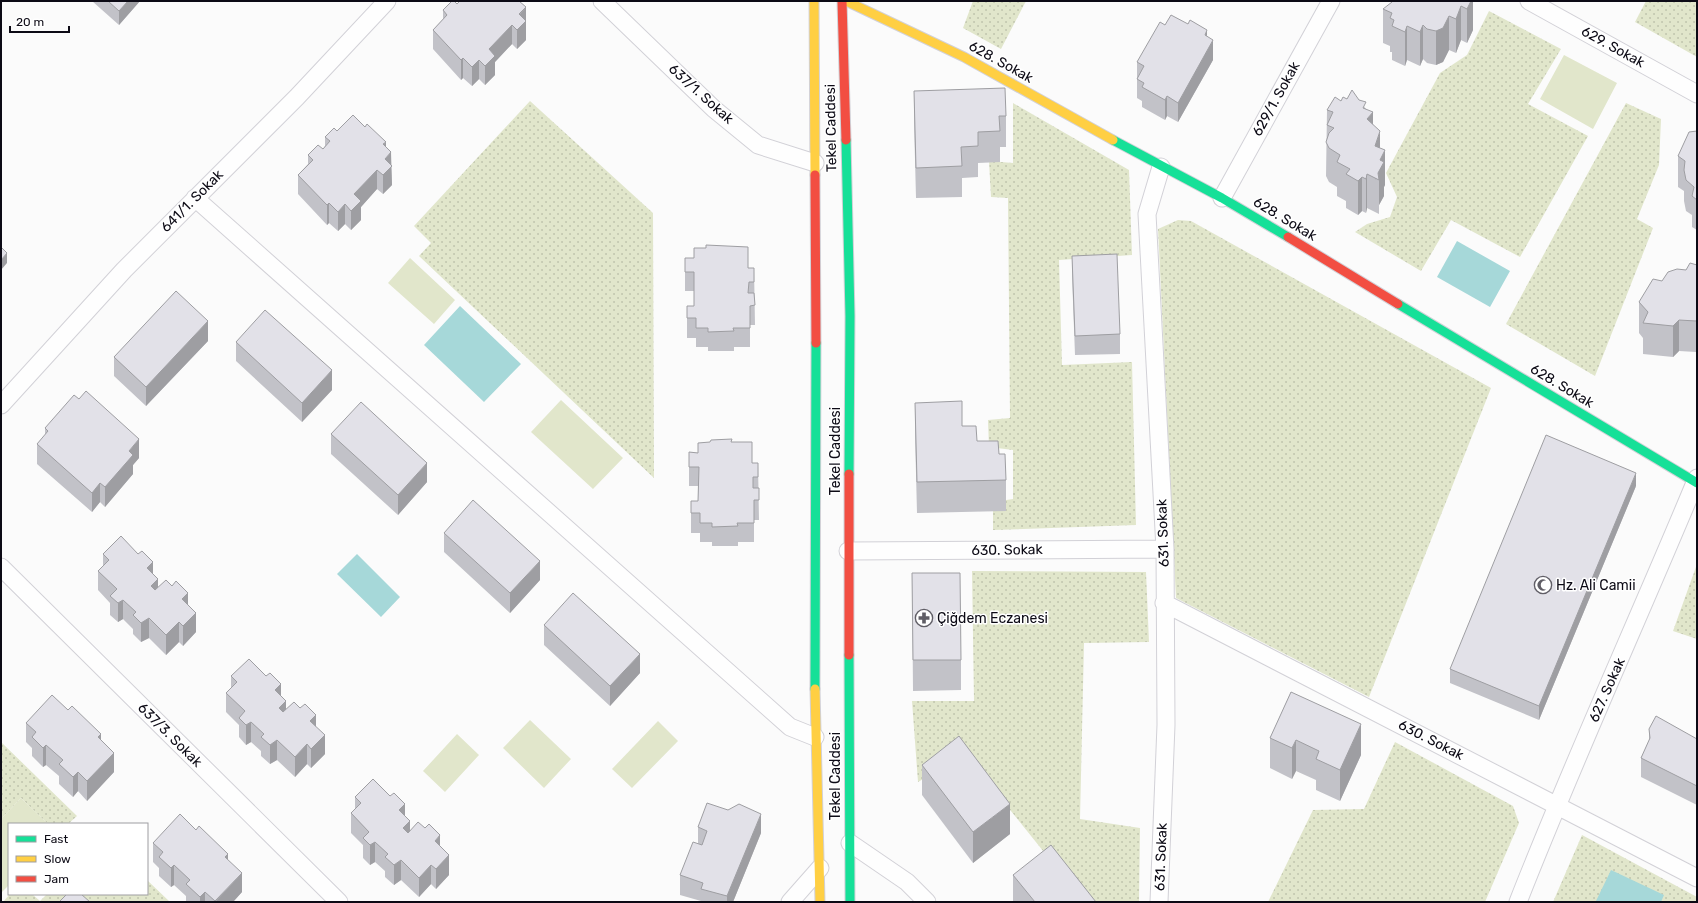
<svg xmlns="http://www.w3.org/2000/svg" width="1698" height="903" viewBox="0 0 1698 903" font-family="Rubik,sans-serif">
<style>
.green{fill:url(#green-dots)}
.pitch{fill:#e1e6cb}
.water{fill:#a6d8d9}
.lines{fill:none;stroke-linecap:round;stroke-linejoin:round}
.street-casing{stroke:#d2d1d7;stroke-width:19}
.fast-casing{stroke:#d2d1d7;stroke-width:11}
.slow-casing{stroke:#d2d1d7;stroke-width:11}
.jam-casing{stroke:#d2d1d7;stroke-width:11}
.street{stroke:#fefefe;stroke-width:17}
.fast{stroke:#16e098;stroke-width:9}
.slow{stroke:#ffcf43;stroke-width:9}
.jam{stroke:#f24e42;stroke-width:9}
.wall{fill:#c2c2c8}
.shaded-wall{fill:#9e9ea2}
.building{fill:#e2e1e8;stroke:#9e9ea2}
.labels{text-anchor:middle;dominant-baseline:central;stroke-width:3;stroke-linejoin:round;paint-order:stroke}
.street-label{font-size:14px;fill:#0c0a15;stroke:#fff}
.poi-label{font-size:14px;fill:#0c0a15;stroke:#fff;text-anchor:start}
</style>
<defs>
<pattern id="green-dots" width="8" height="8" patternUnits="userSpaceOnUse"><rect width="8" height="8" fill="#e1e6cb"/><path d="M2 2h.1M6 6h.1" fill="none" stroke="#c0c4ad" stroke-width="1.8" stroke-linecap="round"/></pattern>
</defs>
<rect width="100%" height="100%" fill="#fbfbfb"/>
<path class="green" d="M973,1H1026L1001,49L963,28Z
M1646,1H1697V57L1635,22Z
M1489,11L1561,49L1528,104L1588,136L1520,257L1451,220L1421,271L1355,232L1367,224L1390,217L1397,197L1386,173L1440,73L1467,55Z
M530,101L653,213L654,478L419,256L431,243L414,226Z
M1013,103L1129,170L1132,255L1059,260L1062,365L1132,362L1136,525L993,530V502L1013,499V450L989,447L988,420L1010,418L1008,198L991,197L989,161L1013,163Z
M1626,103L1661,119L1659,165L1637,219L1653,228L1595,376L1506,324Z
M1178,220L1191,221L1491,388L1369,697L1176,598L1158,229Z
M1697,564V639L1673,631Z
M972,571L1146,572L1149,642L1084,643L1080,819L1140,828L1139,902H1084L966,755L918,782L912,701H974Z
M1,742L77,816L68,824H48L21,798L1,819Z
M1395,742L1513,806L1519,823L1485,902H1268L1313,810L1364,809Z
M1582,835L1697,897V902H1553Z
M147,880L170,902H86L78,894H147Z
M10,894H32L40,901L47,894H70L63,902H3Z"/>
<path class="pitch" d="M1564,55L1617,83L1593,129L1540,99Z
M410,258L455,300L434,324L388,283Z
M561,400L623,458L593,489L531,432Z
M530,720L571,759L544,788L503,748Z
M658,721L678,741L632,788L612,769Z
M457,734L479,755L445,792L423,771Z
M21,798L48,824H9V885L1,893V819Z"/>
<path class="water" d="M1457,241L1510,271L1490,307L1437,277Z
M460,306L521,364L484,402L424,345Z
M357,554L400,597L381,617L337,574Z
M1611,870L1664,895L1661,902L1596,901Z"/>
<g class="lines">
<defs>
<path id="street" d="M602,1L714,109L758,145L815,163
M1529,1L1697,94
M195,198L790,727L815,737
M1222,198L1331,1
M1,405L124,270L297,97L387,1
M848,551L1165,549
M1,567L339,902
M1164,603L1697,878
M850,843L907,882L927,902
M790,902L820,868
M1159,902L1166,725L1165,549L1147,214L1161,167
M1518,902C1574,759 1638,620 1697,478"/>
<path id="fast" d="M846,140L850,316L849,474
M1113,140L1222,198L1288,237
M1398,304L1697,483
M849,655L850,902
M815,689L816,343"/>
<path id="slow" d="M814,1L815,175
M846,1L964,57L1113,140
M815,689L820,902"/>
<path id="jam" d="M842,1L846,140
M815,175L816,343
M1288,237L1398,304
M849,655V474"/>
</defs>
<use href="#street" class="street-casing"/>
<use href="#fast" class="fast-casing"/>
<use href="#slow" class="slow-casing"/>
<use href="#jam" class="jam-casing"/>
<use href="#street" class="street"/>
<use href="#fast" class="fast"/>
<use href="#slow" class="slow"/>
<use href="#jam" class="jam"/>
</g>
<path class="wall" d="M92,1H140L119,25Z
M520,1L526,20V40L517,49L512,44L495,62V75L485,85L479,79L472,86L463,78L461,80L433,49V30L443,19V10L457,4Z
M1473,1V30L1467,43L1461,40L1456,53L1449,50L1443,62L1436,65L1427,63L1423,59L1420,66L1407,60L1405,66L1392,60V52H1390V46L1383,43V9Z
M1165,25L1207,37L1213,60L1178,122L1167,116L1165,120L1142,107V101L1137,98V62Z
M914,91L1006,116V147H1000V162L978,163V177L962,178V197L916,198L914,121Z
M1347,99L1359,100L1366,109L1373,124L1380,148L1385,185L1384,187V196L1379,205V214L1367,208L1366,213L1362,211L1358,215L1346,208V201L1337,196V187L1329,182L1326,176L1327,110L1341,101Z
M337,131L386,147L391,165L392,185L383,194L377,189L361,207V220L351,230L345,224L338,231L329,223L327,225L298,194V175L308,164V155L323,149L325,146V137Z
M1697,131V230L1692,227V215L1686,211L1684,201V191L1678,187V156Z
M1072,256L1120,334V354L1075,355L1072,275Z
M685,258L748,268H754L755,325H750V347H734V351H708V347H696V338H687V306H694V291H685Z
M1697,265L1696,352L1679,351L1673,357L1643,354V338L1639,333V302L1662,281Z
M208,341L146,406L114,376V357Z
M236,342L332,390L302,422L236,361Z
M915,403L962,426L977,441L1006,480V511L917,513L915,434Z
M45,428L139,458L133,465V474L105,507L100,502L92,512L37,464V444L45,436Z
M331,434L427,482L398,515L331,454Z
M732,442L752,463H758L759,520H754V542H738V546H712V542H700V533H691V501H698V486H689V452L698,453Z
M1636,486L1539,720L1450,683V669Z
M444,533L540,580L510,613L444,552Z
M103,554L153,574L158,588L188,604L196,632L183,646L179,642L166,655L149,638L141,642L133,634V629L123,619L118,622L110,615V603L98,590V571L103,566Z
M912,573L961,660V690L913,691Z
M544,625L640,673L610,706L544,645Z
M231,676L281,696L286,710L316,727L325,754L311,768L307,764L295,777L277,760L270,764L261,756V751L251,742L246,745L239,737V725L226,712V693L231,688Z
M1291,692L1361,755L1340,801L1316,790V780L1296,771L1292,779L1270,768V738Z
M26,723L101,740L114,772L87,801L78,791L73,797L59,784V776L46,765L43,767L32,756V748L26,742Z
M1649,729L1697,739V805L1641,777V758L1649,741Z
M922,765L1010,834L973,863L922,795Z
M355,797L405,816L410,830L440,847L449,875L436,889L431,884L419,897L401,880L394,885L385,877V871L375,862L370,865L363,858V845L351,833V813L355,809Z
M698,827L761,833L733,902H701V901L680,895V875L698,844Z
M153,843L228,860L242,892L233,902H186V896L174,885L171,887L159,876V868L153,862Z
M1013,875L1096,902H1013Z"/>
<path class="shaded-wall" d="M128,1H140L119,25V11Z
M517,1H520V14L526,7V40L517,49Z
M1466,1H1473V30L1467,43V9Z
M1461,6V40L1456,53V19Z
M1449,16V50L1443,62L1436,65V31Z
M512,25V44L495,62V75L485,85V66L489,49Z
M1423,25V59L1420,66V32Z
M1407,26V60L1405,66V32Z
M1207,30V50L1205,35Z
M1213,40V60L1178,122V103Z
M463,58V78L461,80V60Z
M479,60V79L472,86V67Z
M1167,96V116L1165,120V100Z
M1373,112V146L1367,119Z
M1380,131V159L1385,150V185L1384,187V196L1379,205V180L1378,173L1380,166L1375,180V146Z
M386,142V158L391,152L392,185L383,194V144Z
M377,170V189L361,207V220L351,230V211L354,194Z
M1367,174V208L1366,213V179Z
M1362,177V211L1358,215V181Z
M329,203V223L327,225V205Z
M345,204V224L338,231V212Z
M7,253V263L1,270V260Z
M1697,319V350L1696,352V321Z
M1679,320V351L1673,357V326Z
M208,321V341L146,406V387Z
M332,370V390L302,422V403Z
M139,439V458L133,465V474L105,507V487L129,451Z
M427,463V482L398,515V495Z
M1636,473V486L1539,720V706Z
M100,483V502L92,512V493Z
M540,561V580L510,613V593Z
M153,562V581L147,568Z
M158,579V598L151,586Z
M188,593V612L182,599Z
M123,600V619L118,622V603Z
M196,613V632L183,646V626Z
M149,618V638L141,642V623Z
M179,622V642L166,655V635Z
M640,654V673L610,706V686Z
M281,684V703L275,690Z
M286,701V720L279,708Z
M316,715V735L310,721Z
M251,722V742L246,745V725Z
M1361,724V755L1340,801V770Z
M101,734V753L98,737Z
M325,735V754L311,768V749Z
M277,740V760L270,764V745Z
M1296,740V771L1292,779V748Z
M307,744V764L295,777V757Z
M46,745V765L43,767V748Z
M114,753V772L87,801V781Z
M78,772V791L73,797V777Z
M405,804V823L399,810Z
M1010,804V834L973,863V832Z
M761,814V833L733,902H727V896Z
M410,821V841L403,828Z
M440,835V855L435,841Z
M375,842V862L370,865V845Z
M228,854V874L225,857Z
M449,855V875L436,889V869Z
M401,860V880L394,885V865Z
M174,865V885L171,887V868Z
M431,865V884L419,897V878Z
M242,873V892L233,902H215Z
M205,892V902H200V897Z"/>
<path class="building" d="M108,1H128L119,11Z
M452,1H454L457,4L460,1H519L526,7L519,14L526,21L517,30L512,25L489,49L495,56L485,66L479,60L472,67L463,58L461,60L433,30L447,15L443,10Z
M1393,1H1471L1467,9L1461,6L1456,19L1449,16L1443,28L1436,31L1427,29L1423,25L1420,32L1407,26L1405,32L1392,26L1394,20L1390,18L1392,13L1383,9L1392,2Z
M1171,15L1188,24L1190,20L1207,30L1205,35L1213,40L1178,103L1167,96L1165,100L1142,87L1144,83L1137,79L1144,66L1137,62L1160,22L1165,25Z
M1005,88L1006,116H999L1000,131L978,132V146L961,147L962,166L916,168L914,91Z
M1352,90L1359,100L1366,102L1363,108L1373,112L1367,119L1380,131L1375,146L1385,150L1380,160L1384,162L1378,173L1379,180L1367,174L1366,179L1362,177L1358,181L1346,174L1350,169L1337,162L1340,155L1329,148L1326,142L1329,133L1334,128L1327,125L1333,112L1327,110L1335,97L1341,101L1343,97L1347,99Z
M353,115L365,127L367,124L386,142L383,144L391,152L385,159L392,166L383,175L377,170L354,194L361,201L351,211L345,204L338,212L329,203L327,205L298,175L313,160L308,155L318,145L323,149L330,141L325,137L334,128L337,131Z
M1697,131V200L1692,196L1694,187L1686,180L1684,170L1685,161L1678,156L1689,132Z
M706,245L748,247V268H754V282H749L748,293H754L755,305L750,306V328H733L734,331L708,332V328H696V318H687V306H694V272H685V258H694V248H706Z
M1,247L7,253L1,260Z
M1117,254L1120,334L1075,336L1072,256Z
M1690,263L1697,265V319L1696,321L1679,320L1673,326L1643,323L1648,312L1639,302L1653,279L1662,281L1668,272L1677,269L1686,270Z
M176,291L208,321L146,387L114,357Z
M265,310L332,370L302,403L236,342Z
M86,391L139,439L129,451L133,455L105,487L100,483L92,493L37,444L48,431L45,428L74,395L79,399Z
M962,401V426H976L977,441H998L999,454H1005L1006,480L917,482L915,403Z
M361,402L427,463L398,495L331,434Z
M1546,435L1636,473L1539,706L1450,669Z
M732,439L731,442H752V463H758V477H753V488H759V500H754V523H737L738,526L712,527V523H700V513H691V501H698L699,467H689V452L698,453V443L710,442L711,440Z
M473,500L540,561L510,593L444,533Z
M121,536L138,554L142,551L153,562L147,568L158,579L151,586L155,590L166,580L172,586L176,581L188,593L182,599L196,613L183,626L179,622L166,635L149,618L141,623L133,615L136,612L123,600L118,603L110,596L117,589L98,571L109,560L103,554Z
M912,573H960L961,660H913Z
M573,593L640,654L610,686L544,625Z
M249,659L266,676L270,673L281,684L275,690L286,701L279,708L283,712L294,702L300,708L305,704L316,715L310,721L325,735L311,749L307,744L295,757L277,740L270,745L261,737L264,734L251,722L246,725L239,718L245,711L226,693L237,682L231,676Z
M1291,692L1361,724L1340,770L1316,759L1319,751L1296,740L1292,748L1270,738Z
M52,695L68,710L72,706L101,734L98,737L114,753L87,781L78,772L73,777L59,764L63,760L46,745L43,748L32,737L36,732L26,723Z
M1656,716L1697,739V786L1641,758L1650,738L1649,729Z
M959,736L1010,804L973,832L922,765Z
M373,779L390,796L394,793L405,804L399,810L410,821L403,828L408,833L418,822L425,828L429,824L440,835L435,841L449,855L436,869L431,865L419,878L401,860L394,865L385,857L388,854L375,842L370,845L363,838L369,832L351,813L361,803L355,797Z
M707,803L728,810L739,804L761,814L727,896L701,889L703,883L680,875L693,842L702,845L707,831L698,827Z
M180,814L196,830L199,826L228,854L225,857L242,873L215,901L205,892L200,897L186,884L190,880L174,865L171,868L159,857L163,852L153,843Z
M1051,845L1096,902H1035L1013,875Z
M67,894H81L90,902H59Z"/>
<defs>
<symbol id="mosque-ring" viewBox="-11 -11 22 22"><circle r="9.5" fill="#fff" stroke="#605e66" stroke-width="1.5"/><path d="M3.5-4.9A6 6 0 1 0 3.5 4.9A5 5 0 1 1 3.5-4.9Z" fill="#605e66"/></symbol>
<symbol id="pharmacy-ring" viewBox="-11 -11 22 22"><circle r="9.5" fill="#fff" stroke="#605e66" stroke-width="1.5"/><path d="M-2-6h4v4h4v4h-4v4h-4v-4h-4v-4h4Z" fill="#605e66"/></symbol>
</defs>
<g fill-rule="evenodd">
<use href="#mosque-ring" x="1533" y="575" width="20" height="20"/>
<use href="#pharmacy-ring" x="914" y="608" width="20" height="20"/>
</g>
<g class="labels">
<g class="street-label">
<text transform="translate(1613 47) rotate(29)">629. Sokak</text>
<text transform="translate(1001 62) rotate(29)">628. Sokak</text>
<text transform="translate(701 94) rotate(42)">637/1. Sokak</text>
<text transform="translate(1276 99) rotate(-61)">629/1. Sokak</text>
<text transform="translate(831 128) rotate(-91)">Tekel Caddesi</text>
<text transform="translate(192 201) rotate(-45)">641/1. Sokak</text>
<text transform="translate(1285 219) rotate(31)">628. Sokak</text>
<text transform="translate(1562 386) rotate(31)">628. Sokak</text>
<text transform="translate(835 451) rotate(-90)">Tekel Caddesi</text>
<text transform="translate(1163 533) rotate(-92)">631. Sokak</text>
<text transform="translate(1007 550) rotate(-1)">630. Sokak</text>
<text transform="translate(1607 690) rotate(-66)">627. Sokak</text>
<text transform="translate(170 735) rotate(45)">637/3. Sokak</text>
<text transform="translate(1431 740) rotate(27)">630. Sokak</text>
<text transform="translate(835 776) rotate(-90)">Tekel Caddesi</text>
<text transform="translate(1161 857) rotate(-88)">631. Sokak</text>
</g>
<g class="poi-label">
<text x="1556" y="585">Hz. Ali Camii</text>
<text x="937" y="618">Çiğdem Eczanesi</text>
</g>
</g>
<rect width="1698" height="903" fill="none" stroke="#0c0a15" stroke-width="4"/>
<rect x="8" y="823" width="140" height="72" fill="#ffffff" stroke="#9e9da1"/>
<rect x="16" y="836" width="20" height="6" fill="#16e098" stroke="#9e9da1"/>
<text x="44" y="843" font-size="12" fill="#0c0a15">Fast</text>
<rect x="16" y="856" width="20" height="6" fill="#ffcf43" stroke="#9e9da1"/>
<text x="44" y="863" font-size="12" fill="#0c0a15">Slow</text>
<rect x="16" y="876" width="20" height="6" fill="#f24e42" stroke="#9e9da1"/>
<text x="44" y="883" font-size="12" fill="#0c0a15">Jam</text>
<path d="M10 26v6h59v-6" fill="none" stroke="#0c0a15" stroke-width="2"/>
<text x="16" y="26" font-size="12" fill="#0c0a15" stroke="#ffffff" stroke-width="3" paint-order="stroke">20 m</text>
</svg>
